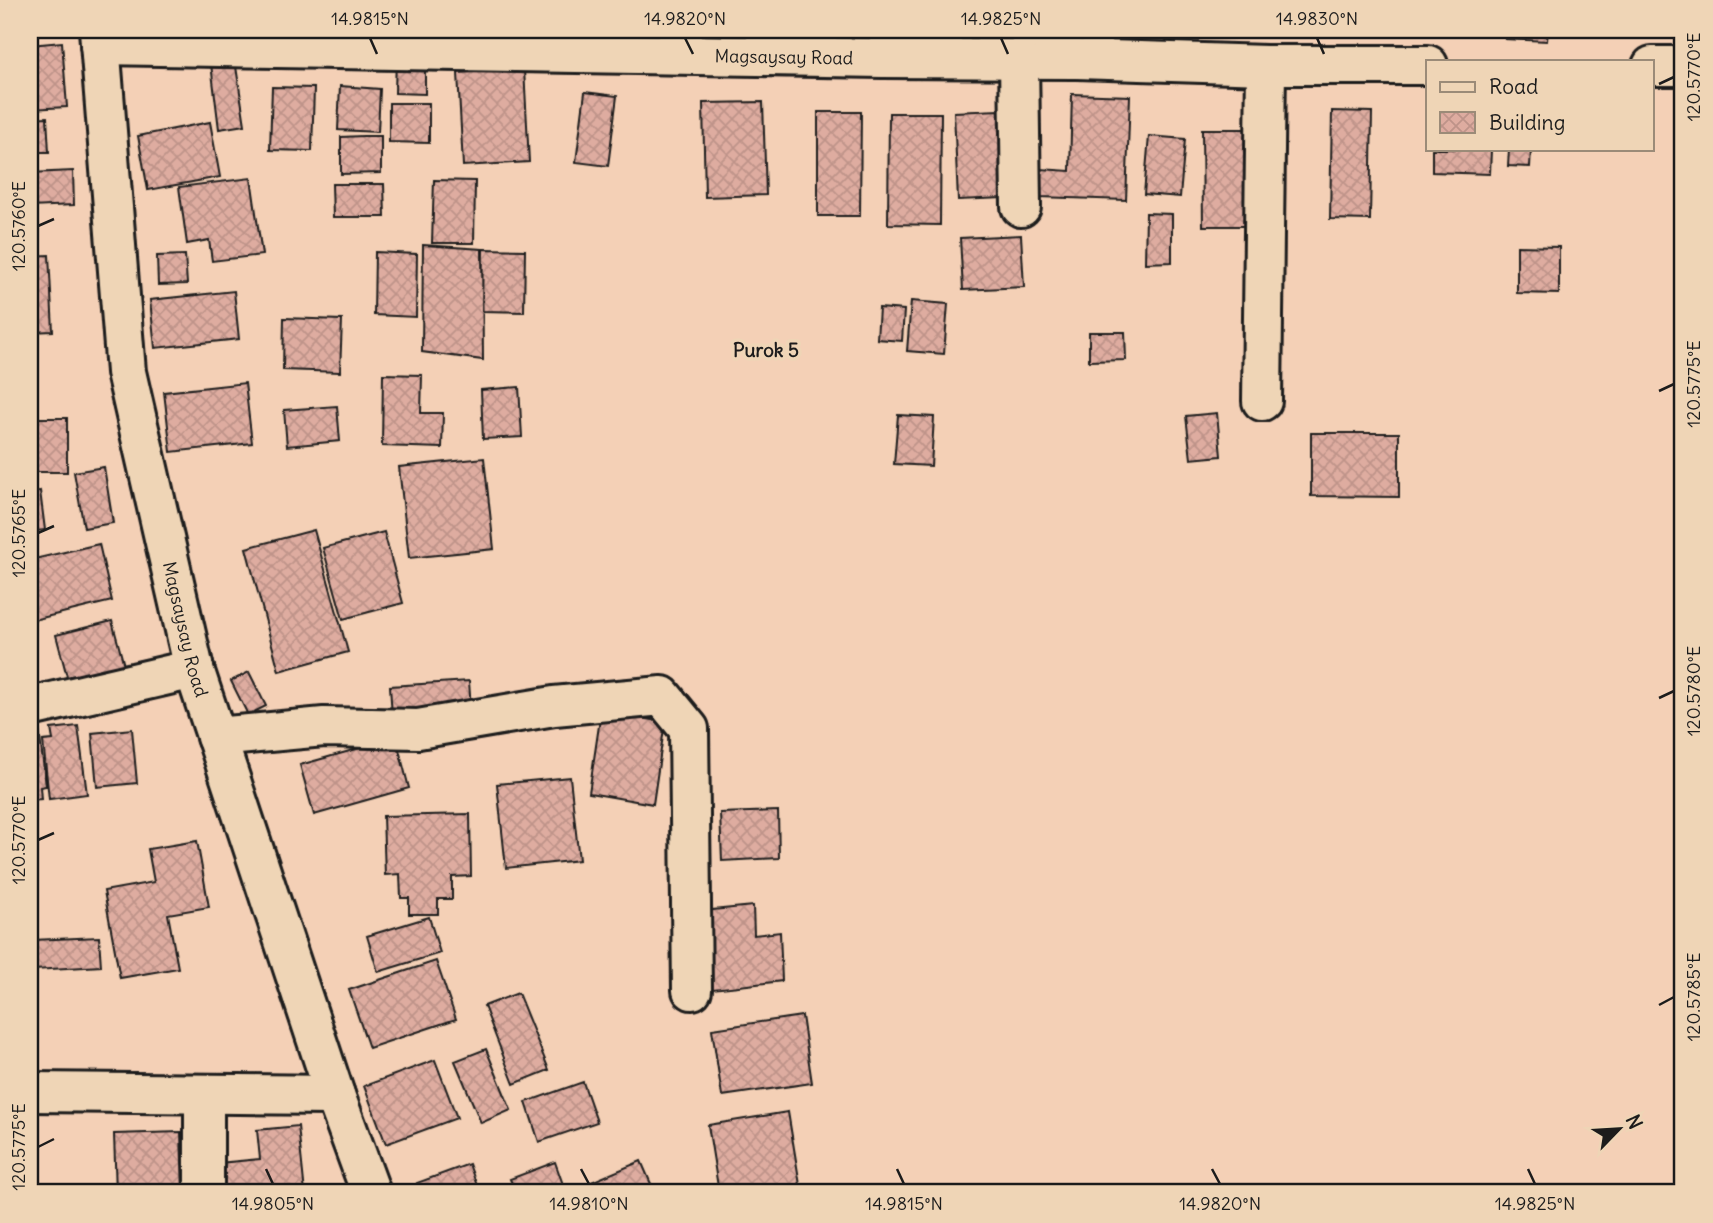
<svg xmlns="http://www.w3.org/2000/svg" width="1713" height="1223" viewBox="0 0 1713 1223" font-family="Delius,sans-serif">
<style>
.building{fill:url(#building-cross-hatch);stroke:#1c1c1c;stroke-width:2}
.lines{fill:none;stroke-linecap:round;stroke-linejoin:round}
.minor-casing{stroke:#1c1c1c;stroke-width:44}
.minor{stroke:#efd5b6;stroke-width:38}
.ticks{fill:none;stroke:#1c1c1c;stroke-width:2.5}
.labels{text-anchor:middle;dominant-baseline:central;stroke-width:7;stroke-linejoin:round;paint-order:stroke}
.street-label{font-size:18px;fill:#1c1c1c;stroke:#efd5b6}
.neighbourhood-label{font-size:19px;font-weight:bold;fill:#1c1c1c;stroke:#efd5b6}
.neatline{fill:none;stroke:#1c1c1c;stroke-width:2.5}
.ticks-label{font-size:18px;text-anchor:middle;fill:#1c1c1c}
</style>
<defs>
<pattern id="building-cross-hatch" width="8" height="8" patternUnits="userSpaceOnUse" patternTransform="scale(1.75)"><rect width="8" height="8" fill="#deaca0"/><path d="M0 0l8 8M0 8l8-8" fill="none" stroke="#be9389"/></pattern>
</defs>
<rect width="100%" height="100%" fill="#f4d0b6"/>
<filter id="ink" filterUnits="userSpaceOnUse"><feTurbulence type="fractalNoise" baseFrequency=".0143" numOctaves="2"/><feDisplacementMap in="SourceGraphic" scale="14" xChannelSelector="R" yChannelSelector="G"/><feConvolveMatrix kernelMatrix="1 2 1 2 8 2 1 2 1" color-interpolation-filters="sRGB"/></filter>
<g filter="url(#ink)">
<path class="building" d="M731,30H789L788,38Z
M1001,30H1022L1021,40H1000Z
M1506,30H1548L1547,41L1505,39Z
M62,42L67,107L30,109V45Z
M396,56L425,57V94L395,93Z
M235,60L245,125L219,129L211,64Z
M524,69L529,162L463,166L458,73Z
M340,86L380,89L378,132L338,130Z
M272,87L314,88L312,151L270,150Z
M585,92L617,96L608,166L576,162Z
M1072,94L1130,96L1126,200L1040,197L1041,169L1070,171Z
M763,102L766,195L705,197L703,103Z
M389,103H429V143L389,142Z
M999,110L1003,198L958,200L954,112Z
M1332,111L1372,112L1370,220L1330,219Z
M818,112H861L860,216H818Z
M889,113H941L940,225L888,224Z
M47,117L49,152H30V118Z
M210,122L220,177L148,190L138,136Z
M1202,129H1248L1249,226H1203Z
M363,136H381V173L341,174V137Z
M1149,136L1185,139L1180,197L1144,194Z
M1432,149H1491L1490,174L1432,172Z
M1509,149H1531L1530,167L1508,166Z
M73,171L74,205L30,207V173Z
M251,178L262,255L212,261L209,240L187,244L179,187Z
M434,180L475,181L474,243H432Z
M332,184H384L385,217H333Z
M1146,213L1172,214V262L1145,263Z
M1021,235L1024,287L963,290L960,238Z
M423,245L482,249L483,360L422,352Z
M1517,246L1559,247V294L1517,293Z
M483,249L525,250L524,312L482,311Z
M375,252L417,254L416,317L374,315Z
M49,255L53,331L30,332V256Z
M185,255L187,284L158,285L157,256Z
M234,291L239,339L155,348L150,300Z
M911,301L948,304L944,354L907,351Z
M879,308L904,310L902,341L877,339Z
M284,318L342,320L340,372L283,370Z
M1089,332H1125L1126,360L1089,361Z
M383,374L422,375L421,413H443L442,448L382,446Z
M245,383L252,443L171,452L164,392Z
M519,387L522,437L483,439L481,390Z
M337,406L340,441L287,446L284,410Z
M1217,413L1221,456L1191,459L1186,416Z
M898,415L934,417L931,466L894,464Z
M30,418H67V472H30Z
M1311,433H1399V497L1311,496Z
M484,458L494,549L409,558L399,467Z
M104,467L113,523L84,528L74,472Z
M40,491L45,530L30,532V493Z
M314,530L348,652L279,671L246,548Z
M384,532L403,603L343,619L323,548Z
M99,544L112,601L33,620L30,608V560Z
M112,621L125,669L69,684L56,635Z
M249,672L266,706L248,715L231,681Z
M469,681L471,710L392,716L390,686Z
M601,712L665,722L653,804L589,793Z
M78,726L87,794L49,799L43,741L53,740L51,729Z
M132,729L137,783L97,787L92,733Z
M39,730L46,786L40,787L41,799L30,800V731Z
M396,738L409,788L314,815L300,765Z
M570,777L579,860L506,868L497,784Z
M778,811L779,858L722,861L720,813Z
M470,814L471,876L452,877V899H438V914H409V898H401L400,874L385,875L383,816Z
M197,841L209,907L168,914L178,968L120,978L104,891L154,882L148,849Z
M753,906L754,935L780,932L782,981L704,990L702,911Z
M429,917L440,953L378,972L367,936Z
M99,937L101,966L34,970L33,940Z
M436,961L456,1019L369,1048L349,990Z
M518,993L549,1070L514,1084L484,1006Z
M802,1016L812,1083L722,1096L712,1029Z
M486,1049L511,1110L481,1123L455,1061Z
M435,1060L457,1118L386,1144L364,1086Z
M583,1082L597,1122L539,1142L526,1102Z
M788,1112L800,1185L754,1193H719L708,1125Z
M298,1126L305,1193H222L219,1163L260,1159L257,1130Z
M181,1132L183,1193H116L114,1134Z
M641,1161L655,1193H593L589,1183Z
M555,1162L566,1193H516L510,1179Z
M469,1164L479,1191L471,1193H421L417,1183Z"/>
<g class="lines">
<defs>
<g id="minor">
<path id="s1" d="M99,30L126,372L194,669L335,1095L371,1193"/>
<path id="s2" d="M100,45L882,58L1077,59L1266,65H1428"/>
<path d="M1019,59L1021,207"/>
<path d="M1652,66H1683"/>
<path d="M1262,401L1266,65"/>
<path d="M30,707L194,669"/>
<path d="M216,737L324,727L418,729L554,706L662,696L689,729L692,990"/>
<path d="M30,1092L335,1095"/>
<path d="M204,1094V1193"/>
</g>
</defs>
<use href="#minor" class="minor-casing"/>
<use href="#minor" class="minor"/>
</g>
</g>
<path class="ticks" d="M370,38L377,54M685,38L693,54M1001,38L1008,54M1317,38L1324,54M1659,84L1674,77M38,226L54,219M1659,391L1674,384M38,533L54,526M1659,698L1674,691M38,840L54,833M1659,1005L1674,997M38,1147L54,1139M266,1169L273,1184M581,1169L589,1184M897,1169L904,1184M1212,1169L1220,1184M1528,1169L1535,1184"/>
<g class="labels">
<g class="street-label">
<text stroke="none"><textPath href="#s2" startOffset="684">Magsaysay Road</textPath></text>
<text stroke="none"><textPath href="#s1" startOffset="607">Magsaysay Road</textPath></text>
</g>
<g class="neighbourhood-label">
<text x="766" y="350">Purok 5</text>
</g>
</g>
<rect width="1713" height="1223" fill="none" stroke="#efd5b6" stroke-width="77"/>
<rect x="1426" y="60" width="228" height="91" fill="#efd5b6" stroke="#9b8b78" stroke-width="2"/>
<rect x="1440" y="82" width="35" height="10" fill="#efd5b6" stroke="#9b8b78" stroke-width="2"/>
<text x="1489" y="94" font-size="21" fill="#1c1c1c">Road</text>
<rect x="1440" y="112" width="35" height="21" fill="url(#building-cross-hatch)" stroke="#9b8b78" stroke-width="2"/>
<text x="1489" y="130" font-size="21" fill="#1c1c1c">Building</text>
<g transform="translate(1619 1129) rotate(65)" stroke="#efd5b6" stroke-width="5" paint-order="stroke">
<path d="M0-5L12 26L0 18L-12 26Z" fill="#1c1c1c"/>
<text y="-10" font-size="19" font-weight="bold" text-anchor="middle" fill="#1c1c1c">N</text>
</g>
<rect x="38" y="38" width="1636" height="1146" class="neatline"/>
<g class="ticks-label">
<text x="370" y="25">14.9815°N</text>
<text x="685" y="25">14.9820°N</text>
<text x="1001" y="25">14.9825°N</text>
<text x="1317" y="25">14.9830°N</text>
<text transform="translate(1694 77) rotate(-90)" y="6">120.5770°E</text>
<text transform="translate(19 226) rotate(-90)" y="6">120.5760°E</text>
<text transform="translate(1694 384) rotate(-90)" y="6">120.5775°E</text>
<text transform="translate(19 533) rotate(-90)" y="6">120.5765°E</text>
<text transform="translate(1694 691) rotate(-90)" y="6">120.5780°E</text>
<text transform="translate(19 840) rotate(-90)" y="6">120.5770°E</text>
<text transform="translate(1694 997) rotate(-90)" y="6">120.5785°E</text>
<text transform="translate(19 1147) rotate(-90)" y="6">120.5775°E</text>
<text x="273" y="1210">14.9805°N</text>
<text x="589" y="1210">14.9810°N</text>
<text x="904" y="1210">14.9815°N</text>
<text x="1220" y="1210">14.9820°N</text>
<text x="1535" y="1210">14.9825°N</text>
</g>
</svg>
